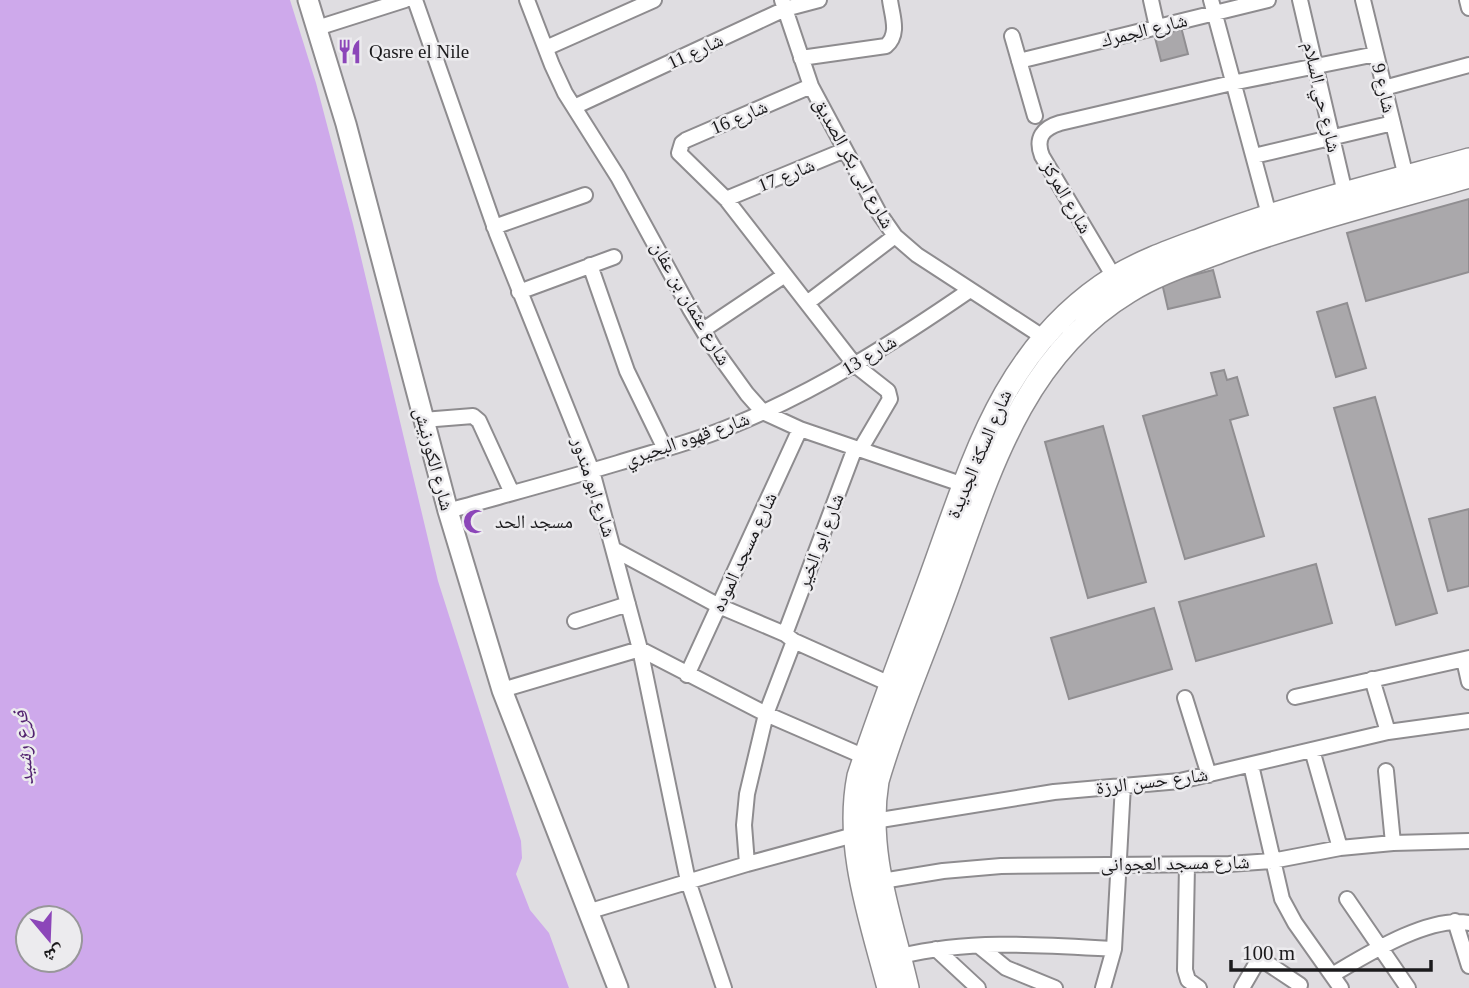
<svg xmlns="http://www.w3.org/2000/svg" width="1469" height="988" viewBox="0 0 1469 988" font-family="'Times New Roman','Noto Naskh Arabic',serif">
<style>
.water{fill:#cea9eb;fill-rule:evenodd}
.building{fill:#aaa8ab;stroke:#908e91;stroke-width:2}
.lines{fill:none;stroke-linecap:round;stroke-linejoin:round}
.street-casing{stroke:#8e8c8f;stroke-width:18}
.secondary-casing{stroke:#8e8c8f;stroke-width:23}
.primary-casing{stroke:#8e8c8f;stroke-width:24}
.street{stroke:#fff;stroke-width:14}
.secondary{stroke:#fff;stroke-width:19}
.primary{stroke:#fff;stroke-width:21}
.labels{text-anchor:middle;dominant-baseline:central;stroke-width:5;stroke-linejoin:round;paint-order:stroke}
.street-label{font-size:19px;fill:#1b1a1c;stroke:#ecebee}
.poi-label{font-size:19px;fill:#1b1a1c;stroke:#ecebee;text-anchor:start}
.water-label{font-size:21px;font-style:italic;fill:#522370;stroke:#ecebee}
</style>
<rect width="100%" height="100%" fill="#dfdde1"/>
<path class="water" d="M0,0H290L316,83L353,224L438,581L521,841L522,858L516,874L530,910L549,933L569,988H0ZM28,918H70V960H28Z"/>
<path class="building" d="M1180,23L1188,54L1161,61L1153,30Z
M1469,199V272L1366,301L1347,233Z
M1213,270L1220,297L1168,309L1162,283Z
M1347,303L1366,368L1336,377L1317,312Z
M1224,370L1227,380L1237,377L1248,415L1230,420L1264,536L1185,559L1143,416L1217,395L1211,373Z
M1375,397L1437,613L1396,625L1334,408Z
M1103,426L1146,582L1088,598L1045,442Z
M1469,509V586L1448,591L1429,519Z
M1316,564L1332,623L1196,661L1179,602Z
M1154,608L1172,669L1069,699L1051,638Z"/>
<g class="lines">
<defs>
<path id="street" d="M415,0L497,234L592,471L640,649L688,881L724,988
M527,0L552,65L565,93L618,177L690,309L713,347L747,394L763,412L800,429L964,485
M782,0L811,86L879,213L895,236L917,255L1043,337
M1151,0L1157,27
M1211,0L1271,222
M1300,0L1345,193
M1363,0L1406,177
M1467,0L1469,8
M317,28L405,0
M1012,36L1035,116
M546,48L654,0
M801,58L886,46C900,34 892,16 890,0
M1019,61L1268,0
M811,86L686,140L682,143L679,153L726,199L855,365L888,391L890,399L860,450
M1384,88L1469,65
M574,107L785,9L819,0
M1254,156L1393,123
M726,199L845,150
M494,227L585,195
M590,265L627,371L665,449
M1114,277L1042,156C1035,138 1043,128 1060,123L1232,83L1376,54
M519,292L614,257
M807,303L895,236
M703,330L785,275
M423,420L473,416L479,421L512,493
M448,511C505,495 561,480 618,463C657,451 697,441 734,425C819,390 896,341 970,290
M615,550L719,606L785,634L794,641L890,684
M575,621L628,604
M785,634L855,448
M1464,660L1469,682
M687,675L800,429
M1372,679L1388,732
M502,690L640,649L766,714L865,757
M1295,697L1469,658
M1185,698L1209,775
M1312,750L1340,848
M1251,765L1282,899L1295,923L1341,988
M1386,771L1393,843
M874,821L1054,792L1180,781L1388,732L1469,721
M747,864L744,825L747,794L766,714L794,641
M1187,865L1185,970L1188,980L1199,988
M882,881L943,871L1001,866L1229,864L1272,861L1340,848L1393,843L1469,841
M1347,899L1408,988
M587,912L747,864L854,835
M1455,921L1469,966
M979,946L1006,968L1055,988
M936,949L978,988
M901,956C970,939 1044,945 1114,949
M1332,975C1366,955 1429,915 1469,923
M1103,988L1114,949L1123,785
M1242,988L1256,964L1264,961L1300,985"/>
<path id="secondary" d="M308,0L346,124L448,511L502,690L618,988"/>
<path id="primary" d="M888,988C870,919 844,847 858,776C880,709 906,643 930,577C972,462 1003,346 1114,277C1142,260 1174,249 1206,237C1291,205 1381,183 1469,159
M908,988C892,918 866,854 878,781C895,722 920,665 941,607C985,490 1015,361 1129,292C1158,274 1190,264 1221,252C1302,222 1386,201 1469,177"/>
</defs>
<use href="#street" class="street-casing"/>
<use href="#secondary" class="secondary-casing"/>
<use href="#primary" class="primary-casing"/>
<use href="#street" class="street"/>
<use href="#secondary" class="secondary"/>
<use href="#primary" class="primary"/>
</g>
<defs>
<symbol id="restaurant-bare" viewBox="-9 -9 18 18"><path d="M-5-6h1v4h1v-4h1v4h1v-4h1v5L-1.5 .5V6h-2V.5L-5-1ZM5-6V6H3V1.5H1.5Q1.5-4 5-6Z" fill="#8c46b9" stroke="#ecebee" stroke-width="2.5" paint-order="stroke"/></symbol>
<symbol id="mosque-bare" viewBox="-9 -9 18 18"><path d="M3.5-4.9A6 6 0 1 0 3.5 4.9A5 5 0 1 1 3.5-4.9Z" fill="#8c46b9" stroke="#ecebee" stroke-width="2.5" paint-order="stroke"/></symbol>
</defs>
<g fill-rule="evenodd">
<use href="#restaurant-bare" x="332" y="34" width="35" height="35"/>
<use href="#mosque-bare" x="458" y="504" width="35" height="35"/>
</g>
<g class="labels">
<g class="street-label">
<text transform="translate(1144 30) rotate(-14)">شارع الجمرك</text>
<text transform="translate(695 51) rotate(-25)">شارع 11</text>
<text transform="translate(1384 88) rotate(77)">شارع 9</text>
<text transform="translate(1322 97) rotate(77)">شارع حي السلام</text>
<text transform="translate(739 117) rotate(-23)">شارع 16</text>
<text transform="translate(854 163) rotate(61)">شارع ابى بكر الصديق</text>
<text transform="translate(786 175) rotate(-22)">شارع 17</text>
<text transform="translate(1067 197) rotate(60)">شارع المركز</text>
<text transform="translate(691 303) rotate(60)">شارع عثمان بن عفان</text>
<text transform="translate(869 355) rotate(-31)">شارع 13</text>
<text transform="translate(687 439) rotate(-19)">شارع قهوه البحيري</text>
<text transform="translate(979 454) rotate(-67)">شارع السكة الجديدة</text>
<text transform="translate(434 459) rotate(75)">شارع الكورنيش</text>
<text transform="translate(594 487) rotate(72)">شارع ابو مندور</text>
<text transform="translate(820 541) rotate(-69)">شارع ابو الخير</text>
<text transform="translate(744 552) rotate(-65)">شارع مسجد الموده</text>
<text transform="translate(1152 781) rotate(-7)">شارع حسن الرزة</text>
<text transform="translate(1175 863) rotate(-1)">شارع مسجد العجوانى</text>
</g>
<g class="poi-label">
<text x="369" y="51">Qasre el Nile</text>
<text x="495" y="521">مسجد الحد</text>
</g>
<g class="water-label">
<text transform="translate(23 748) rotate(-95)">فرع رشيد</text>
</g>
</g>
<g transform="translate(49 939) rotate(161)"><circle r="33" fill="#ecebee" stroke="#98979a" stroke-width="2"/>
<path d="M0-5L12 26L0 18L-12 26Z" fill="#8c46b9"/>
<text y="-10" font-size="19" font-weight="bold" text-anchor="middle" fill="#1b1a1c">ش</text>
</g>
<path d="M1231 960v10h200v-10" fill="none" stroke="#1b1a1c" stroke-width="3.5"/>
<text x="1242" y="960" font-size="21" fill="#1b1a1c" stroke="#ecebee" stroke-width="5" paint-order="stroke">100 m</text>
</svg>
